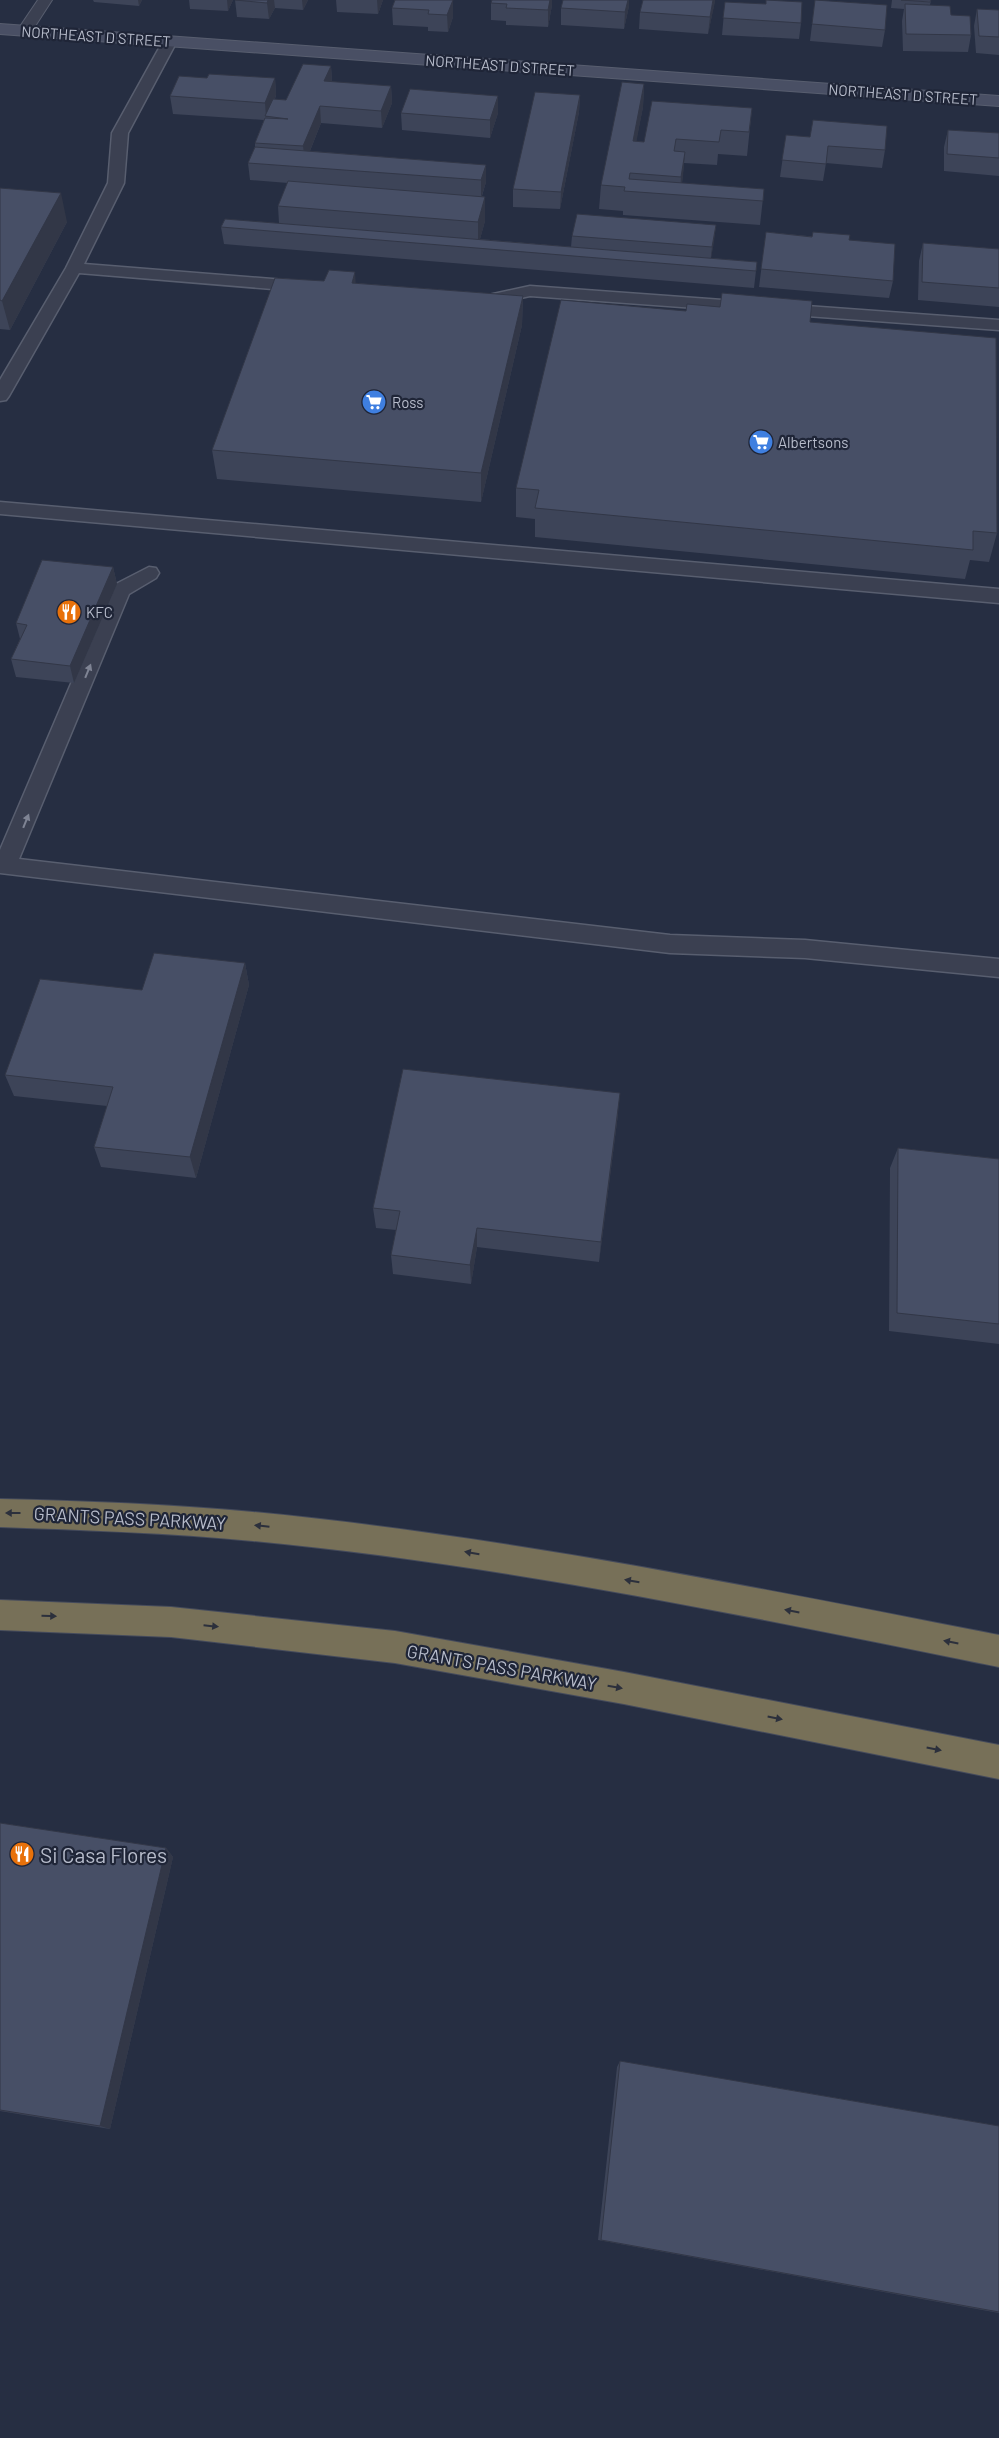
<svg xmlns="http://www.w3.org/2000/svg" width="999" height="2438" viewBox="0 0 999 2438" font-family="Barlow,sans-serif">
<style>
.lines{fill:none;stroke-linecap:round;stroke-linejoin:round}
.lane-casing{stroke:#585e6f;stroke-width:3}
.street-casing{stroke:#585e6f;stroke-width:2}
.secondary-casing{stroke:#585e6f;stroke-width:2}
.highway-casing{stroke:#454b5c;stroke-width:2}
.lane{fill:#3b4051;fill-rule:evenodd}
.street{fill:#3b4051;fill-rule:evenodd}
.secondary{fill:#494f64;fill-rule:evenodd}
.highway{fill:#777058;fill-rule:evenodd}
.wall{fill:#3d4458}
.shaded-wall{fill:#323747}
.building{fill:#474f66;stroke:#323747}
.oneway{fill:#7f8494}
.oneway2{fill:#2c303c}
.labels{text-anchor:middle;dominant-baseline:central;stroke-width:4.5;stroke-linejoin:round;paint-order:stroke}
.far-street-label{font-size:15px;fill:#b7bccb;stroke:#1f2537}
.far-poi-label{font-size:15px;fill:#b7bccb;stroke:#1f2537;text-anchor:start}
.street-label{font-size:18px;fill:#b7bccb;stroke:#1f2537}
.near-poi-label{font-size:21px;fill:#b7bccb;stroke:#1f2537;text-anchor:start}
</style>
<rect width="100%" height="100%" fill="#262e42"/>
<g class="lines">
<defs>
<path id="lane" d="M170,37L177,41L128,133L124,183L84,264L309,282L315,283L318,287L315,291L309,292L79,273L9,396L6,400L0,401V380L66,268L108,183L112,133L163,41Z
M530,286L999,320V330L530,296L484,306L469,304L466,300L469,296H484Z
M0,502L999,589V603L0,514Z
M149,567L156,568L159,573L156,578L129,594L19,859L670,935L805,940L999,959V977L805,958L670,953L0,873V850L111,590L114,585Z"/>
<path id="street" d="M38,0H52L30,34H20L17,31Z"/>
<path id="secondary" d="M0,24L999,96V106L0,34Z"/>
<path id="highway" d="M0,1499C85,1501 169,1504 253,1512C504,1536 752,1587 999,1635V1667C752,1617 505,1565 253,1541C169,1533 85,1530 0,1527Z
M0,1600L171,1607L395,1631L624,1672L999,1745V1779L624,1704L395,1663L171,1637L0,1630Z"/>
</defs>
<use href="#lane" class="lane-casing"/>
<use href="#street" class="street-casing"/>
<use href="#secondary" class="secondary-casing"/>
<use href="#highway" class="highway-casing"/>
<use href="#lane" class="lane"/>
<use href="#street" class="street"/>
<use href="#secondary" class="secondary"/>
<use href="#highway" class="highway"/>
</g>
<path class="wall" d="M93,0H142L139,6L94,2Z
M189,0H233L228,11L190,9Z
M235,0H308L303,10L275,8L269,19L237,17Z
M336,0H383L378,14L337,12Z
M395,0L453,17L448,32L428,31V27L393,25L392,8Z
M643,0H715L708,34L639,29L640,12Z
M815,0L885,30L882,47L810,41Z
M892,0H931L930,5L951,15L971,35L968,52L903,51L902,21L904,9L891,8Z
M725,2L766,4L801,23L799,39L722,35Z
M491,3L552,5L548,27L506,25V21L491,20Z
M629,6L624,29L561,25V8Z
M977,9L999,10V55L976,53L974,26Z
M331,66L332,82L391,86L392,103L382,128L321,123L310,151L486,165V182L482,196L485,197V221L480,239L571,247L572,236L716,225L711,258L757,262L754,288L224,244L221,227L279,223L278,206L288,183L250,180L248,163L255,147V143L264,120L173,114L170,96L207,78H275L276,95L275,99L286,100Z
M644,84L643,107L636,141L644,142L752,108L747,156L718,154L717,165L684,163L682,183L764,189L760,225L623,215V211L599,209L601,185Z
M580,95L579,112L560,209L513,207V189Z
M498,96V113L490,138L402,130L401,113Z
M948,130L999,133V176L944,171V147Z
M786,135L810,137L885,150L882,168L826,163L823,181L780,177Z
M0,188L67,222L10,330L0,329Z
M766,232L849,240L893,281L889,298L759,287Z
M923,243L999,249V307L918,300L919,261Z
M355,272V283L523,296L522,325L481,502L217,479L212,450L324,281Z
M810,322L997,533L989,562L970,560L965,579L535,537V519L516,517V488Z
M113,567L117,584L74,683L16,677L11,659L20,639L16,623Z
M245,963L249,985L196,1178L101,1167L94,1147L107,1106L14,1096L5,1075L142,990Z
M618,1114L599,1262L477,1247L471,1284L393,1274L391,1255L396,1230L376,1228L373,1208Z
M898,1148L999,1159V1344L889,1331L890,1168Z
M0,1823L166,1848L173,1857L110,2129L0,2111Z
M620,2061L999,2126V2313L598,2240L617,2067Z"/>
<path class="shaded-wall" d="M138,0H142L139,6Z
M227,0H233L228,11Z
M268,0H274L275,8L269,19L267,3Z
M302,0H308L303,10Z
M377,0H383L378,14Z
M453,0V17L448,32L447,15Z
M550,0H552V5L548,27V10Z
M628,0H629V6L624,29L625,12Z
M713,0H715V2L708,34L710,17Z
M331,66L332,83L324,81Z
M275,78L276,95L268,117H266L265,103Z
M644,84L643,107L632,165L633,141Z
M391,86L392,103L382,128L381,111Z
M580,95L579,112L560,209L561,192Z
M498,96V113L490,138V120Z
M320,106L321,123L305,163L303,146Z
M685,152L683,176L680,195L681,177Z
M486,165V182L481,198V180Z
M61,193L67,222L10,330L2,301Z
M485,197V221L478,246V222Z
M716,225L714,242L710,264L712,247Z
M355,272L357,302L352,283Z
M523,296L522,325L481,502V473Z
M113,567L117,584L74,683L70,666Z
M245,963L249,985L196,1178L190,1157Z
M620,1093L618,1114L599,1262L601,1242Z
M477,1228V1247L471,1284L470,1265Z
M166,1848L173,1857L110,2129L100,2126Z"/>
<path class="building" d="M235,0H268L267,3Z
M395,0H453L447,15L428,14L429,10L392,8Z
M492,0H550L548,10L506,8L507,4L491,3Z
M563,0H628L625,12L561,8Z
M643,0H713L710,17L640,12Z
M766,0L802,2L801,23L723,18L725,2L766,4Z
M815,0L887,5L885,30L812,24Z
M901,0H931L930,2Z
M905,4L950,6L951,15L970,16L971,35L906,34Z
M977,9L999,10V37L979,36Z
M303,64L331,66L324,81L391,86L381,111L320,106L303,146L255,143L265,118L288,119L265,116L273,99L286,100Z
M209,74L275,78L265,103L170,96L179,76L207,78Z
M622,82L644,84L633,141L644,142L652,101L752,108L749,132L721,130L719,142L676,139L674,151L685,152L681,177L630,173L629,179L764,189L763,201L624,191L625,187L601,185Z
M410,89L498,96L490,120L401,113Z
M535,92L580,95L561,192L513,189Z
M813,120L887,126L885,150L828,146L826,164L782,160L786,135L810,137Z
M948,130L999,133V158L947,154Z
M255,147L486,165L481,180L248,163Z
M288,181L485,197L478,222L278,206Z
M0,188L61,193L2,301L0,300Z
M577,214L716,225L712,247L572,236Z
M225,219L757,262L756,271L221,227Z
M766,232L812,237L813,232L850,235L849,240L895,244L893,281L761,269Z
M923,243L999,249V288L922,282Z
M329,270L355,272L352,283L523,296L481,473L212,450L275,278L324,281Z
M722,293L812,301L810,322L996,338L997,533L973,531V550L535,508L539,490L516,488L561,300L686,311L687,304L720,307Z
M42,560L113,567L70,666L11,659L27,625L16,623Z
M154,953L245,963L190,1157L94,1147L113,1087L5,1075L40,979L142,990Z
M403,1069L620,1093L601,1242L477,1228L470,1265L391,1255L400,1211L373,1208Z
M898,1148L999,1159V1324L897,1313Z
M0,1823L166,1848L100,2126L0,2110Z
M620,2061L999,2126V2312L601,2240Z"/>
<defs><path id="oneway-solid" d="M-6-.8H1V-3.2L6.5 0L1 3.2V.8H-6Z" transform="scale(1.25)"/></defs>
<g class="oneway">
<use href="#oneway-solid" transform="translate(88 671) rotate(-68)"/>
<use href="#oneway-solid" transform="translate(26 821) rotate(-68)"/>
</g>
<g class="oneway2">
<use href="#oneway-solid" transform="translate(13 1513) rotate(-180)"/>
<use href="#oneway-solid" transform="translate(262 1526) rotate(-174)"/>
<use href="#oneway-solid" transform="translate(472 1553) rotate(-170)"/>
<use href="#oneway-solid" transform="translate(632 1581) rotate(-170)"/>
<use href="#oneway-solid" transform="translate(792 1611) rotate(-169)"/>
<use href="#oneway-solid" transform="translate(49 1616) rotate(1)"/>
<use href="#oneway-solid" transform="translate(211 1626) rotate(6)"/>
<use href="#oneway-solid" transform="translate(951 1642) rotate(-169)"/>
<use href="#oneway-solid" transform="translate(615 1687) rotate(10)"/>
<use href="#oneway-solid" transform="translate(775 1718) rotate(11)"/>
<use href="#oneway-solid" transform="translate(934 1749) rotate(11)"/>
</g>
<defs>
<symbol id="supermarket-disc" viewBox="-11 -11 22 22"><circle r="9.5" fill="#3f7fe0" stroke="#1f2537"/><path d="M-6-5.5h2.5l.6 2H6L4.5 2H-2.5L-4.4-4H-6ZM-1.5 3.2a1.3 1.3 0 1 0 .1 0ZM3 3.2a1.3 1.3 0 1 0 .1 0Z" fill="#fff"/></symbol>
<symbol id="restaurant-disc" viewBox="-11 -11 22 22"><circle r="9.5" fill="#e8710a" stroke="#1f2537"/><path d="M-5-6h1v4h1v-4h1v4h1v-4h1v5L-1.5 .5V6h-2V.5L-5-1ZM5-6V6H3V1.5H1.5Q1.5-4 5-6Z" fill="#fff"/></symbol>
</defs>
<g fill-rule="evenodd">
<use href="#supermarket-disc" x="360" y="388" width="28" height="28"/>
<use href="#supermarket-disc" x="747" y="428" width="28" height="28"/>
<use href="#restaurant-disc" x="55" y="598" width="28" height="28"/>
<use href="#restaurant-disc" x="8" y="1840" width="28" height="28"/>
</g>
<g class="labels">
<g class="far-street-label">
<text transform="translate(96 36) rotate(4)">NORTHEAST D STREET</text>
<text transform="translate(500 65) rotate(4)">NORTHEAST D STREET</text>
<text transform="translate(903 94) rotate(4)">NORTHEAST D STREET</text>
</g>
<g class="far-poi-label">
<text x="392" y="402">Ross</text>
<text x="778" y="442">Albertsons</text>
<text x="86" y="612">KFC</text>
</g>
<g class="street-label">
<text transform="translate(130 1518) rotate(3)">GRANTS PASS PARKWAY</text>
<text transform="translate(502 1667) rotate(10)">GRANTS PASS PARKWAY</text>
</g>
<g class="near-poi-label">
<text x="40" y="1854">Si Casa Flores</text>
</g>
</g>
</svg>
